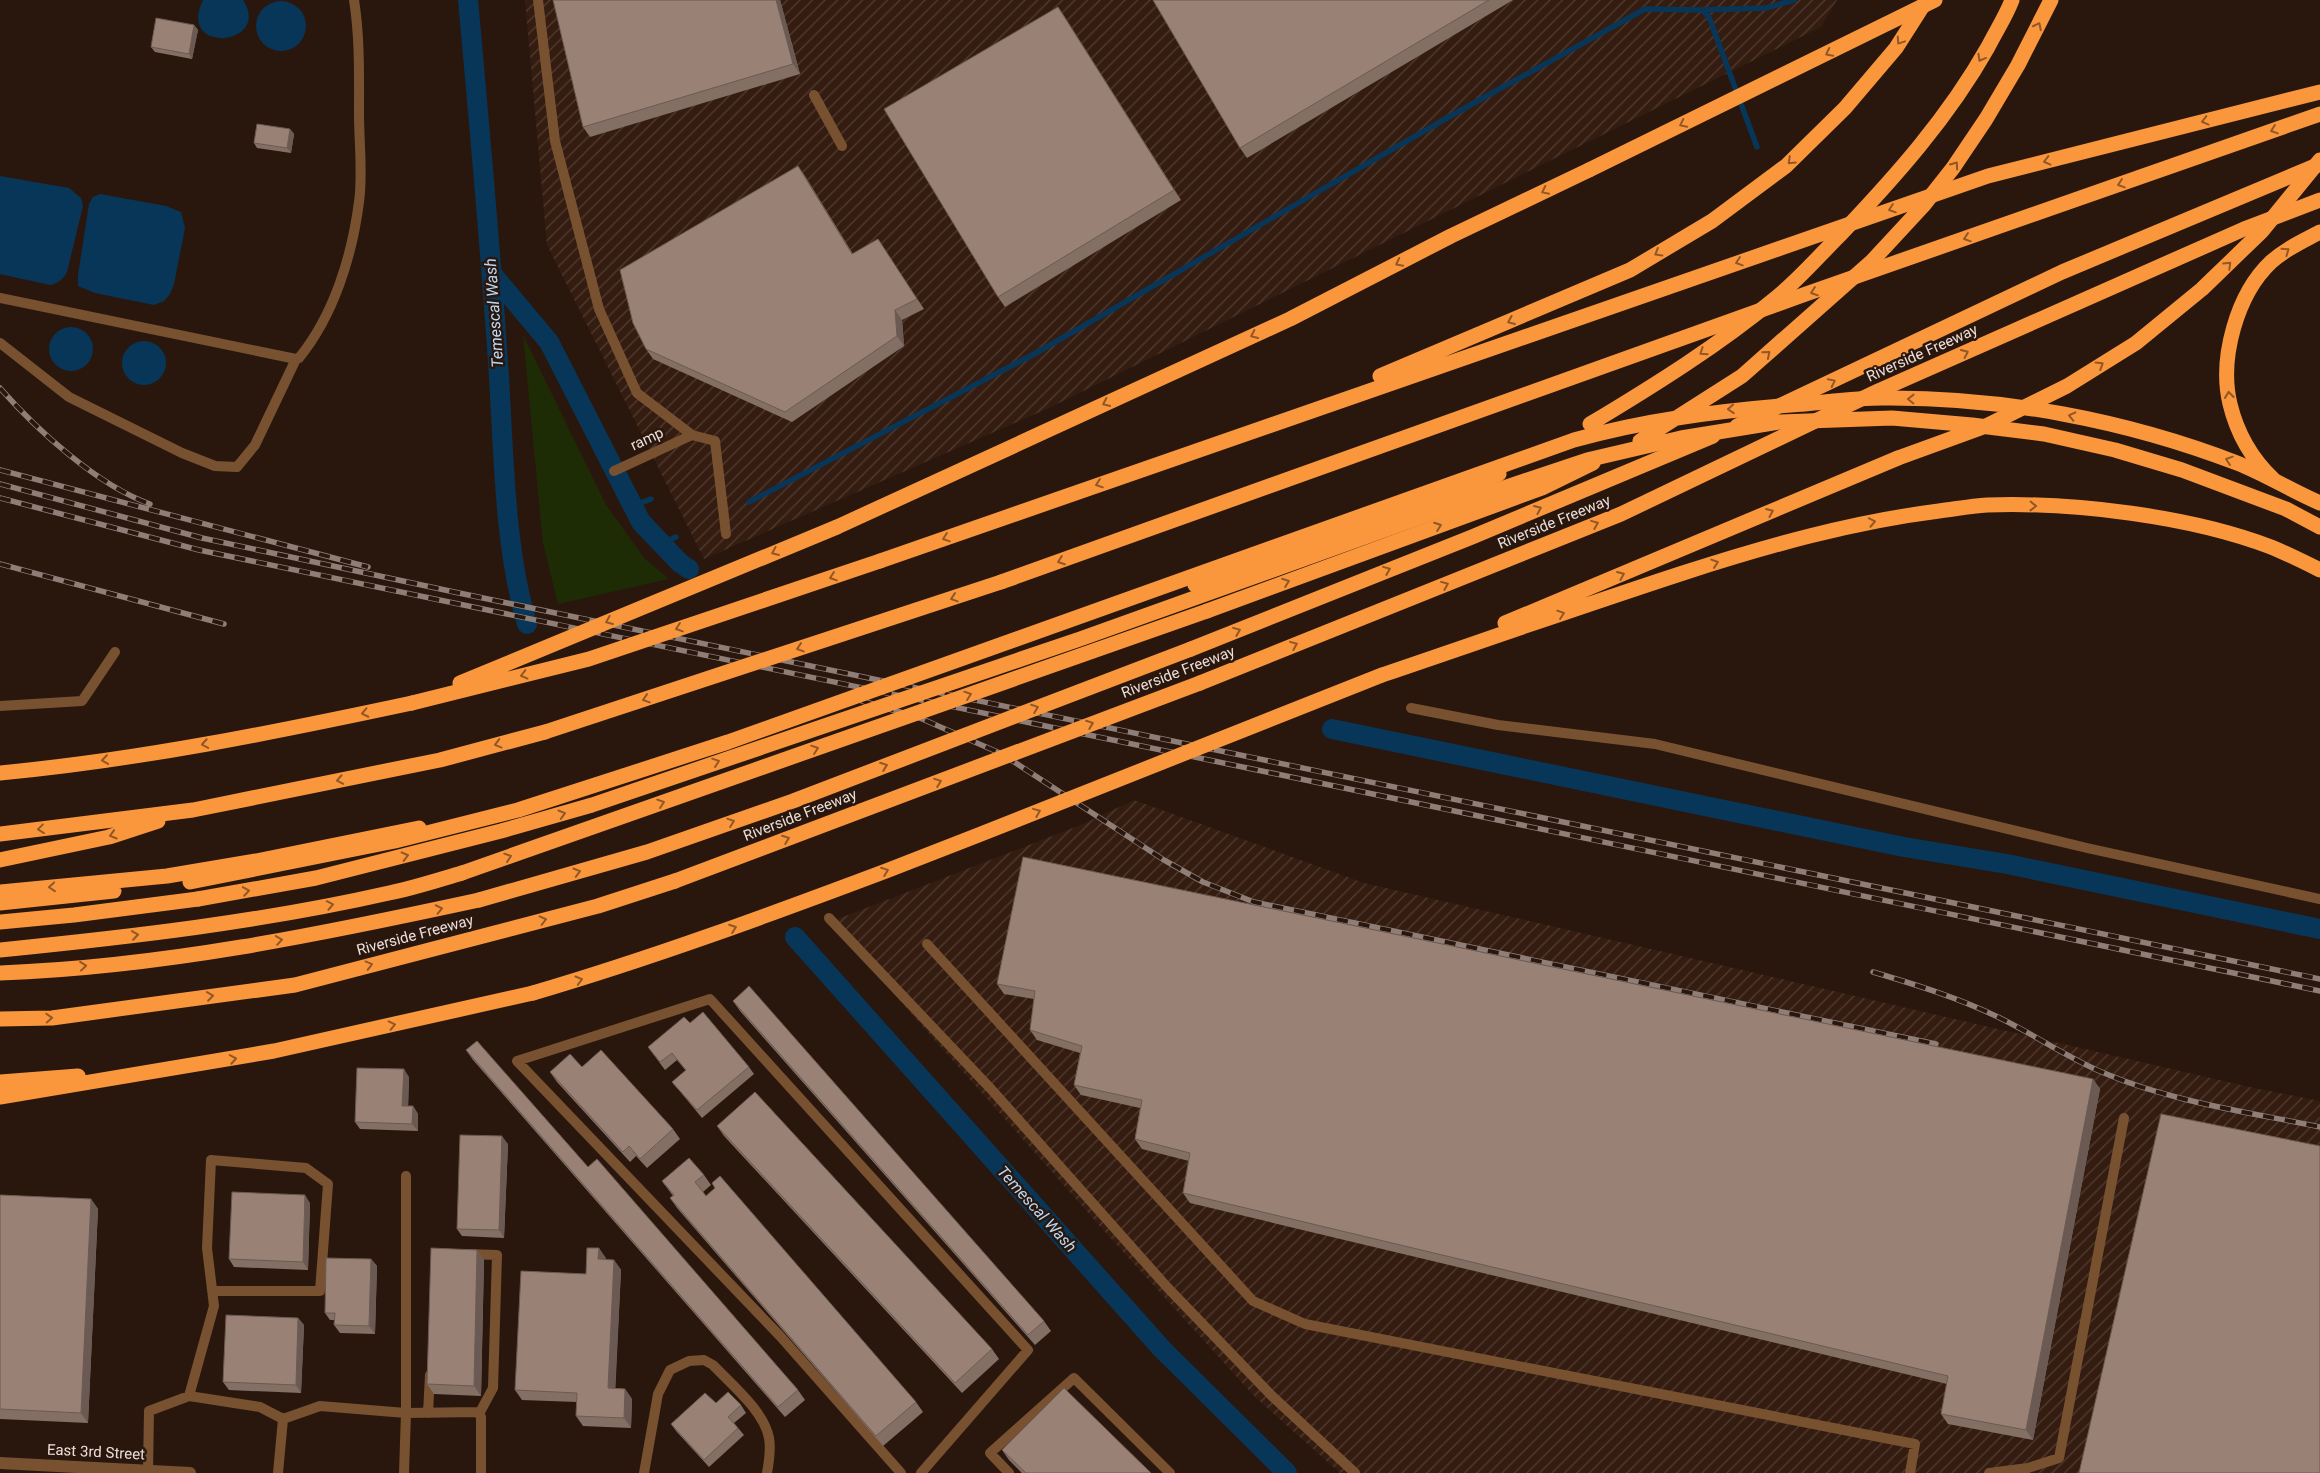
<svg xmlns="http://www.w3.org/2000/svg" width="2320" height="1473" viewBox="0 0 2320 1473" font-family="Roboto,sans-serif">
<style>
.industrial{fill:url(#industrial-furrows)}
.green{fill:#1d2c05}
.water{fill:#083658}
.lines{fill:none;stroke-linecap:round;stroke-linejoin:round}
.stream{stroke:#083658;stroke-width:5.5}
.canal{stroke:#083658;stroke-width:20}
.service{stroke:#785131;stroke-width:10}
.tertiary{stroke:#785131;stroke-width:12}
.motorway{stroke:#fa973d;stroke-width:15}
.rail-casing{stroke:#8e7e77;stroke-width:5.5}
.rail{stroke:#29170e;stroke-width:4;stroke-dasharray:11;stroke-linecap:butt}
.motorway-bridge{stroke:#fa973d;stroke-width:15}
.wall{fill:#846f65}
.shaded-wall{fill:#6b5a53}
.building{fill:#998176;stroke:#6b5a53}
.oneway{stroke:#925726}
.labels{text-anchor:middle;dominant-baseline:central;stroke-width:5;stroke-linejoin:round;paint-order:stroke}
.street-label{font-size:15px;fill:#ebded8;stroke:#29170e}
.water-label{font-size:16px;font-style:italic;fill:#bbd9f4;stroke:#29170e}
</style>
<defs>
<pattern id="industrial-furrows" width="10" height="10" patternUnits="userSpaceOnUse" patternTransform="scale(1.25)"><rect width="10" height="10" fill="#341c10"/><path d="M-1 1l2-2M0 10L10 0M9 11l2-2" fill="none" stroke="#523d32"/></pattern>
</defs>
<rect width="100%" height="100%" fill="#29170e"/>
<path class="industrial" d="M525,0H1837L1821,27L1049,408L704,559L547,245Z
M1134,800L1364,883L2254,1088L2320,1101V1473H1340L1255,1397L1106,1233L830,922L1083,824Z"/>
<path class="green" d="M523,335L606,505L645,559L669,579L558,604L543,543Z"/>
<path class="water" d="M203,0H243C273,45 176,56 203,0Z
M256 26a25 25 0 1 1 50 0a25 25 0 1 1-50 0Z
M0,176L69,188L81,198L83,206L67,272C62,280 59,283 50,285L0,274Z
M100,194L166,206L181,212L185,228L174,284L170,294L164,301L154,305L95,293L78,286V275L89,204L93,197Z
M49 349a22 22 0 1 1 44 0a22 22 0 1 1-44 0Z
M122 363a22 22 0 1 1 44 0a22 22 0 1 1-44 0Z"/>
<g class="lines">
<path class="stream" d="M1702,10L1709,17L1757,147
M749,502L1036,353L1454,114L1645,9L1702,10L1766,8L1794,0
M633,506L651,499
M661,543L676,537"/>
<path class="canal" d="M468,0C479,121 490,241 498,362C504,447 503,542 527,624
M492,274L549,342L641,522L680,563L689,569
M1332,729L1904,847L2007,864L2320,929
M795,937L1162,1349L1287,1473"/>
<path class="service" d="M538,0L555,141L599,309L637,393L692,435L715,441L726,534
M814,95L842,146
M0,298L296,359L299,358C334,315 352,256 359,202C363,174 359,143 359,114C359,76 360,38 354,0
M0,343L69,397L182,453L215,466L237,467L255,445L296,359
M614,471L692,435
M0,706L82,701L115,652
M1411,708L1498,725L1655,744L2087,848L2320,899
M829,918L991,1089L1167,1287L1272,1396L1355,1473
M927,944L1253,1301L1305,1324L1915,1444L1910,1473
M468,1254L497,1255L493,1388L479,1414
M189,1396L214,1306L207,1248L211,1160L306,1168L328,1184L320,1291H212
M428,1413L430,1375
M148,1471L149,1411L189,1396L260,1407L283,1419
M278,1473L283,1419L320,1406L406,1413L478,1412L481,1417V1473
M404,1473L406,1413V1176
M644,1473L658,1394L670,1370L689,1361L704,1360L713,1365C731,1384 764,1411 769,1438C771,1449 769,1462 767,1473
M901,1473L780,1336L517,1061L710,999L1028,1350L921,1473
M1009,1473L990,1453L1074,1378L1170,1473
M1989,1473L2028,1468L2059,1458L2124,1118"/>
<path class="tertiary" d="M0,1463L190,1473"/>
<path class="motorway" d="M1380,376L1630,270L1712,221L1786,166L1845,108L1896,48L1926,1
M1737,426L2062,272L2320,164
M2273,479C2252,459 2237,433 2230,404C2219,358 2237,294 2271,262C2285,249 2303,241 2320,232
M837,527L1290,319L1451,236L1589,170
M880,561L1988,176L2320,92
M1001,582L1803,295L2320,114
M1195,585L1385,518L1499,474
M1207,611L1542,488L1593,463
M1505,623L1898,458
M1191,649L1472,537L1713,436
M1382,675C1482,641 1582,606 1683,573C1767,546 1851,522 1939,511C1955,509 1971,506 1987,505C2074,502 2190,516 2271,547C2288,554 2304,562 2320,570
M1200,683L1621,514L1878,391L2244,229L2320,200
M0,773C139,760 276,732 412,703
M0,834L193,810L440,760L545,732
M0,860L109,837L158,821
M0,892L167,876L256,861L419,828
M0,903L114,891
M0,922L74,915L198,899
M0,950C130,937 261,922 389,893C414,888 438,880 462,873
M0,973C162,967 322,934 479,900
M0,1019L52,1018L295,985L598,906L675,881
M0,1082L78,1076
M0,1097L274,1051L533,993"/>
<defs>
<path id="rail" d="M0,388C37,430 97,485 150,504
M0,470L368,567
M0,484L202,538L459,593L2320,979
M0,498L199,550L2320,991
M0,564L224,624
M862,701L920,718L1002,754L1164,860L1203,882L1254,902L1936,1044
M1873,972C1917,985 1959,998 2000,1018C2035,1035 2068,1058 2104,1073C2172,1102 2248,1112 2320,1127"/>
</defs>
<use href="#rail" class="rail-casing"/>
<use href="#rail" class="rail"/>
<path class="motorway-bridge" d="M1589,170L1935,0
M1590,424C1655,385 1719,345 1777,297C1799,279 1819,256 1839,236C1895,177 1948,118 1988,47C1996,31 2006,16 2012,0
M1640,441L1742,376L1872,261L1923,206L1953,168L1986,119L2018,65L2051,0
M1898,458L1986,426L2067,386L2136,343L2202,289L2262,231L2320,160
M460,683L837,527
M412,703L589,659L880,561
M545,732L1001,582
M462,873L1207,611
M675,881L1200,683
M190,882L395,841L518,810L728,742L1574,440C1646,420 1717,411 1791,405C1821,403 1852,398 1883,398C2003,397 2125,420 2237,463C2265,474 2292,491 2320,503
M198,899L316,878L501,831L592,805L1080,639L1468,500L1587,460L1681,438L1780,422L1892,418L1972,425L2044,434L2115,450L2182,470L2286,509L2320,527
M479,900L647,852L793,801L1191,649
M533,993C652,958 769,915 886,871C1052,807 1217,740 1382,675"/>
</g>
<path class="wall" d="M780,0L800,74L590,137L583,127Z
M1153,0H1513L1247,158L1240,148Z
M1058,7L1181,200L1005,307L998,297Z
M194,25L198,30L192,59L155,52L151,47Z
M290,129L294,134L291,153L257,148L254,143Z
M798,166L805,176L853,254L878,239L924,309L902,320L904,346L792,422L653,359L646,349Z
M997,984L2093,1079L2100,1089L2033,1440L1948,1424L1941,1414L1947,1384L1190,1203L1183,1193L1189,1161L1142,1149L1135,1139L1140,1108L1081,1095L1074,1085L1080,1053L1037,1040L1030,1030L1034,999L1004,994Z
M733,1001L1044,1321L1051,1331L1035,1345L740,1011Z
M690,1023L749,1067L754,1074L702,1118L678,1089L672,1082L686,1071L677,1060L665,1070L648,1047Z
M466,1050L588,1167L798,1390L805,1400L785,1417L473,1060Z
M582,1067L673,1129L680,1139L647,1168L636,1156L630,1162L557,1082L550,1072Z
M409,1077L408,1106H413L418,1114V1131L360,1129L355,1122Z
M717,1126L992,1349L999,1359L962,1393L724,1136Z
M508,1144L504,1238L462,1236L457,1229Z
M704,1175L711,1185L703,1192L706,1196L715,1188L712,1183L916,1402L923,1412L883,1446L677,1208L670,1198L673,1196L662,1181Z
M0,1195L91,1199L98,1209L88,1423L0,1419Z
M310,1203L308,1270L234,1267L229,1259Z
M477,1250L484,1260L481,1396L434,1394L427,1384Z
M606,1258V1260H614L621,1270L615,1388L625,1389L632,1399L631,1428L583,1426L576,1416L577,1402L522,1400L515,1390L586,1274Z
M371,1259L377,1266L375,1334L340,1333L334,1325L335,1320H330L325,1313Z
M298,1318L304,1325L301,1393L229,1390L223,1382Z
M716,1403L741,1405L746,1413L734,1423L744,1435L709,1467L676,1431L671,1424Z
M1002,1450L1151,1473H1022L1009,1460Z"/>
<path class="shaded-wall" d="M776,0H780L800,74L793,64Z
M1058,7L1065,17L1181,200L1174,190Z
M194,25L198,30L192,59L189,54Z
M290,129L294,134L291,153L287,148Z
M798,166L805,176L859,264L852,254Z
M895,310L902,320L904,346L897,336Z
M404,1069L409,1077L408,1113L402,1106Z
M2093,1079L2100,1089L2033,1440L2026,1430Z
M413,1106L418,1114V1131L412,1124Z
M502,1136L508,1144L504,1238L499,1230Z
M305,1195L310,1203L308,1270L303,1262Z
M91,1199L98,1209L88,1423L81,1413Z
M599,1248L606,1258L605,1269L598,1259Z
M477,1250L484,1260L481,1396L474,1386Z
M371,1259L377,1266L375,1334L369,1326Z
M614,1260L621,1270L615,1398L608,1388Z
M298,1318L304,1325L301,1393L296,1385Z
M625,1389L632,1399L631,1428L624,1418Z"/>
<path class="building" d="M553,0H776L793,64L583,127Z
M1153,0H1489L1240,148Z
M1058,7L1174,190L998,297L884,109Z
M156,18L194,25L189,54L151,47Z
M257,124L290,129L287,148L254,143Z
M798,166L852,254L878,239L917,299L895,310L897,336L785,412L646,349L633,323L620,270Z
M1023,857L2093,1079L2026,1430L1941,1414L1948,1376L1183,1193L1190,1153L1135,1139L1142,1100L1074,1085L1082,1046L1030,1030L1035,991L997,984Z
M749,986L1044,1321L1028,1335L733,1001Z
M703,1012L749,1067L697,1110L672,1082L686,1070L672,1053L660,1062L648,1047L684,1017L690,1023Z
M477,1041L588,1167L597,1159L798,1390L778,1407L466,1050Z
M601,1050L673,1129L640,1159L629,1146L623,1152L550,1072L570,1054L582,1067Z
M357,1068L404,1069L402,1106H413L412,1124L355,1122Z
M755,1092L992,1349L955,1383L717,1126Z
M2161,1114L2320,1146V1473H2079Z
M460,1135L502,1136L499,1230L457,1229Z
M689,1158L704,1175L695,1182L706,1196L715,1188L712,1183L720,1176L916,1402L876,1436L670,1198L674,1195L662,1181Z
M232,1192L305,1195L303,1262L229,1259Z
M0,1195L91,1199L81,1413L0,1409Z
M431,1248L477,1250L474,1386L427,1384Z
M587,1248H599L598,1259L614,1260L608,1388L625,1389L624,1418L576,1416L577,1393L515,1390L521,1271L586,1274Z
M326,1258L371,1259L369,1326L334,1325L335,1313H325Z
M226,1315L298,1318L296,1385L223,1382Z
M1064,1388L1151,1473H1026L1002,1450Z
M728,1392L741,1405L728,1417L738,1428L704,1460L671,1424L705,1393L716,1403Z"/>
<defs><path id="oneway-chevron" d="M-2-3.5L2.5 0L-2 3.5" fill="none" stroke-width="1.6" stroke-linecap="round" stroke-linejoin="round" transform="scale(1.25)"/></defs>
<g class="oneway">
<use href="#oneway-chevron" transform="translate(2038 26) rotate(-63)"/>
<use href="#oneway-chevron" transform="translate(1900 41) rotate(124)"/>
<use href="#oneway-chevron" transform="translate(1829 53) rotate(153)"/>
<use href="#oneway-chevron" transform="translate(1981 58) rotate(119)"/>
<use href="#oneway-chevron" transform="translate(2205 121) rotate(166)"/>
<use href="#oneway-chevron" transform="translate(1683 124) rotate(154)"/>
<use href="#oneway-chevron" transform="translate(2274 130) rotate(161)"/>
<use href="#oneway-chevron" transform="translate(1791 161) rotate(136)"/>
<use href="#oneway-chevron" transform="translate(2047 161) rotate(166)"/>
<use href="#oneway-chevron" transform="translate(1955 165) rotate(-55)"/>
<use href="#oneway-chevron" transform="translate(2121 184) rotate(161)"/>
<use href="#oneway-chevron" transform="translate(1545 191) rotate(154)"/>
<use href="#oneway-chevron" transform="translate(1892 209) rotate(161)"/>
<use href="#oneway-chevron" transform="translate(1967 238) rotate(161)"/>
<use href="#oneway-chevron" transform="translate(2286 251) rotate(-35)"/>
<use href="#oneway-chevron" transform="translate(1658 253) rotate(149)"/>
<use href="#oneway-chevron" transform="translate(1739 262) rotate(161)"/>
<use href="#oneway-chevron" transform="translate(1399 263) rotate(153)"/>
<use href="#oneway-chevron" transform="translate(2228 265) rotate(-44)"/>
<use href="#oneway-chevron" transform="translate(1814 292) rotate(161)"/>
<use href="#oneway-chevron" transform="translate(1511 321) rotate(157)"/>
<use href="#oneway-chevron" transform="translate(1254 335) rotate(155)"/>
<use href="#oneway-chevron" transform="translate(1703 352) rotate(146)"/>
<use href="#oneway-chevron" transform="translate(1965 353) rotate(-24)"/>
<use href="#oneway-chevron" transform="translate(1767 354) rotate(-40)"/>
<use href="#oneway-chevron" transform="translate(2100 365) rotate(-32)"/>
<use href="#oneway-chevron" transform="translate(1832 382) rotate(-26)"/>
<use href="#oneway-chevron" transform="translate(2229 395) rotate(-96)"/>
<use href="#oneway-chevron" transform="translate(1911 399) rotate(-179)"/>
<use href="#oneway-chevron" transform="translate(1106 403) rotate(155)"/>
<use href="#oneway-chevron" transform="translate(1731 409) rotate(176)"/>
<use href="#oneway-chevron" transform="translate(2072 416) rotate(-167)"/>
<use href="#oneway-chevron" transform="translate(2229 460) rotate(-161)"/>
<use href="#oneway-chevron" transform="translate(1099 484) rotate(161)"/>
<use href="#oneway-chevron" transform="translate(2033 506) rotate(1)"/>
<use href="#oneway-chevron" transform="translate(1538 509) rotate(-23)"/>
<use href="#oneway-chevron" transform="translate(1770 512) rotate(-23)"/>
<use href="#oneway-chevron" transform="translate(1872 522) rotate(-11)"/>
<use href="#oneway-chevron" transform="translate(1595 524) rotate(-22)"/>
<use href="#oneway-chevron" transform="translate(1438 526) rotate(-20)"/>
<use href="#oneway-chevron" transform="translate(946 538) rotate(161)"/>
<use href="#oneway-chevron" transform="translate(775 552) rotate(157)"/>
<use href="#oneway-chevron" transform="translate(1061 561) rotate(160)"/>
<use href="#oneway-chevron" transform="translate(1715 563) rotate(-18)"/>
<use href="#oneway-chevron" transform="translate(1387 570) rotate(-22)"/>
<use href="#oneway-chevron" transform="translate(1621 575) rotate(-23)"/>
<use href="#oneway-chevron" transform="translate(833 577) rotate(161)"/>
<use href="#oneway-chevron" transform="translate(1286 582) rotate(-20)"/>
<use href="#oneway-chevron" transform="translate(1445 585) rotate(-22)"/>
<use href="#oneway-chevron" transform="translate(954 598) rotate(162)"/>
<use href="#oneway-chevron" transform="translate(1561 614) rotate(-19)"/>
<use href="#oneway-chevron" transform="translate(609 621) rotate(157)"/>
<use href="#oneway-chevron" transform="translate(679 628) rotate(161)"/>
<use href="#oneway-chevron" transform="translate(1237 631) rotate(-22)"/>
<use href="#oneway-chevron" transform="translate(1294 645) rotate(-22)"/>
<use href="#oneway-chevron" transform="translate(800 648) rotate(162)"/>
<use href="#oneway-chevron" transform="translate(524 675) rotate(166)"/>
<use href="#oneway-chevron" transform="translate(968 695) rotate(-19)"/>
<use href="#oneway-chevron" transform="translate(646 699) rotate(162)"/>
<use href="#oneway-chevron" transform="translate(1035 708) rotate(-21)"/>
<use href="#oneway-chevron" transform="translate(365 713) rotate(168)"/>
<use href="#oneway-chevron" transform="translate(1090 724) rotate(-21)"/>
<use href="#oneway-chevron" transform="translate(205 744) rotate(170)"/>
<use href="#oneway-chevron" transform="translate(498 744) rotate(165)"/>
<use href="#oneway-chevron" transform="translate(815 749) rotate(-19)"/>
<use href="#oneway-chevron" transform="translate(105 760) rotate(172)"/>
<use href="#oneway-chevron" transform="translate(716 762) rotate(-19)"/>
<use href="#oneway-chevron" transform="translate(884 766) rotate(-21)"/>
<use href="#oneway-chevron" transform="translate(340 780) rotate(169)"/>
<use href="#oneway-chevron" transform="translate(938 782) rotate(-21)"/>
<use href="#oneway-chevron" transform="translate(661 803) rotate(-19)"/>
<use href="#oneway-chevron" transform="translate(1037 812) rotate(-22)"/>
<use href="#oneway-chevron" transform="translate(562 814) rotate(-16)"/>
<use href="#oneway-chevron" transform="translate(731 822) rotate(-19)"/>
<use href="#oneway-chevron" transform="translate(41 829) rotate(173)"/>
<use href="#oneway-chevron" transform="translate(113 835) rotate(163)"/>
<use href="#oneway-chevron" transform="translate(786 839) rotate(-21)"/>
<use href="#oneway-chevron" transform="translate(405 856) rotate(-14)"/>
<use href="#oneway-chevron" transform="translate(508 857) rotate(-19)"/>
<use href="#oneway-chevron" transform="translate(885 871) rotate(-21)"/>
<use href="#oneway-chevron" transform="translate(577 872) rotate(-16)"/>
<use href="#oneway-chevron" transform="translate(52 887) rotate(175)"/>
<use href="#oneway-chevron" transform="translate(246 891) rotate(-9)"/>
<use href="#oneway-chevron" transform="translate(330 905) rotate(-11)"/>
<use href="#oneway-chevron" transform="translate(439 909) rotate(-12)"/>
<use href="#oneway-chevron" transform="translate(543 920) rotate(-14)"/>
<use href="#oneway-chevron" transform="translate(733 928) rotate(-20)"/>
<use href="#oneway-chevron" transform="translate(135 935) rotate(-8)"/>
<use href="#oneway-chevron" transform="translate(279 940) rotate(-9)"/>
<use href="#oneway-chevron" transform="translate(369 965) rotate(-15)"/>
<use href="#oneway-chevron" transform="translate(83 966) rotate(-6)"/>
<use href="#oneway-chevron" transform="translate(579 980) rotate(-16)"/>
<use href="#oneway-chevron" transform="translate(210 996) rotate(-8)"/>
<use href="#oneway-chevron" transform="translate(49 1018) rotate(-3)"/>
<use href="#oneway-chevron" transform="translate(392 1025) rotate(-13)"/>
<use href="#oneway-chevron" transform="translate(233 1059) rotate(-10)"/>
</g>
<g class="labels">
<g class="street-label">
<text transform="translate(1922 353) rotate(-24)">Riverside Freeway</text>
<text transform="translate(647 439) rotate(-25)">ramp</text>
<text transform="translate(1554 522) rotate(-22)">Riverside Freeway</text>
<text transform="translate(1178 672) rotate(-21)">Riverside Freeway</text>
<text transform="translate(800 815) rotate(-21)">Riverside Freeway</text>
<text transform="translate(415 935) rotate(-15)">Riverside Freeway</text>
<text transform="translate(96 1452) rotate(3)">East 3rd Street</text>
</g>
<g class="water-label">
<text transform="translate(494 313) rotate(-94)">Temescal Wash</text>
<text transform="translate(1037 1209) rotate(48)">Temescal Wash</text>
</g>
</g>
</svg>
